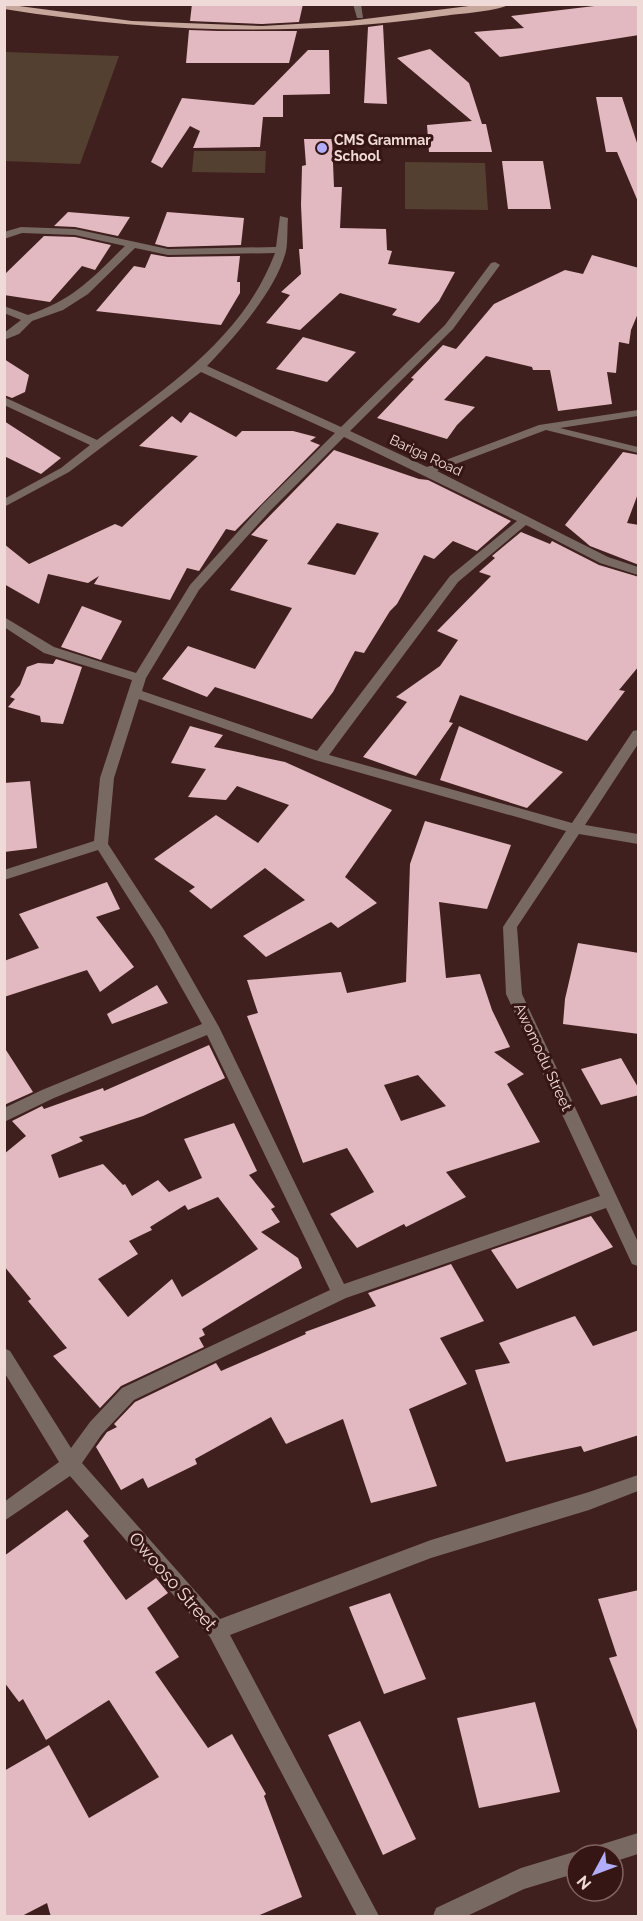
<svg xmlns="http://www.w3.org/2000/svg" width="643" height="1921" viewBox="0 0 643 1921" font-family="Raleway,sans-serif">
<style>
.green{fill:#534030}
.building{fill:#e2b8c1;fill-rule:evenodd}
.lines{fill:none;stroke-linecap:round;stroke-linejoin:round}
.minor{fill:#796963;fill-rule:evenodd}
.major{fill:#c7a79b;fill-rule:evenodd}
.poi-dot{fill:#b2adf9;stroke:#351615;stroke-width:2}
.labels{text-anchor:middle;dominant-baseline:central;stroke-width:6;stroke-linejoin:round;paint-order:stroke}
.far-poi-label{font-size:14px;font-weight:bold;fill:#f0dad8;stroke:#351615;text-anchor:start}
.far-street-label{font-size:14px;fill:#f0dad8;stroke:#351615}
.street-label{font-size:15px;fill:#f0dad8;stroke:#351615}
.near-street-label{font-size:18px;fill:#f0dad8;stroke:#351615}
</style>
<rect width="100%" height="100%" fill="#40201f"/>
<path class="green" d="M5,52L119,56L80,164L5,161Z
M194,151H266L265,173L192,172Z
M405,162L485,163L488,210L405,209Z"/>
<path class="building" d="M192,4H303L299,22L262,24L190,21Z
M611,4H639V35L500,57L474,32L524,28L511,16Z
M383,25L387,104L364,103L368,27Z
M189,30L219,31H297L289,63H186Z
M430,49L469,83L482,124H486L492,152H429L427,125L472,121L397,58Z
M308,50H329L330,94L283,95V117H263L260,147L193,148L200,131L190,126L162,168L151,162L182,98L254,105Z
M596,97H622L639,149V204L617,152H606Z
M304,139H332L334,187H342L340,228L386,229L387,250L392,251L388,264L455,272L439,301L419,323L392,315L397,309L340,293L300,330L266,323L290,295L281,292L301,274L299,249H303L301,205L302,166L306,165Z
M502,161H543L551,209H508Z
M68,212L130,217L118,236L75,227L54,226Z
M167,212L244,218L241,245L168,247L155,244Z
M44,236L75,237L111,245L95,270L82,266L50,302L4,295V275Z
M151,254L168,257L240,256L237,282H240V293L221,325L96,311L134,266L145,268Z
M592,255L639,268V311L631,330L629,344L619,342L616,373L607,372L612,404L558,411L550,370H533L532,367L486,356L444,400L475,407L457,425L447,439L377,418L414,379L411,378L443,345L456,349L494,304L565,270L583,274Z
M303,337L356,352L327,382L276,369Z
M4,359L29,375L25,392L12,398L4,395Z
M190,412L236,437L242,431H293L316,437L310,441L320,445L235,531L226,529L199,571L187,568L170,600L94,584L99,576L88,583L48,574L39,604L4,584V544L29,564L115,524L122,527L198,456L139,446L172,416L181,423Z
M4,421L61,458L41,474L4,456Z
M334,450L419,479L428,480L511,521L477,551L453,541L434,559L424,555L397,604L390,611L364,653L355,651L333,692L312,719L215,687L207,697L162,679L188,646L255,669L292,608L230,590L268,540L251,535ZM337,523L379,533L355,575L307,564Z
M623,452L639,455V491L627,523L639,525V565L590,546L565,525Z
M521,532L550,544L552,541L599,565L639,577V666L619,690L625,691L587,741L460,695L449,722L453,723L416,776L363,757L407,702L396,697L440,666L458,640L437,631L491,576L479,572L495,558L492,556Z
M82,606L122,621L101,660L61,647Z
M56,659L82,667L63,724L41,722L40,716L8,707L15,699L10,697L20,685L27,667L38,663L53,664Z
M190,726L223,735L214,747L285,762L392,810L345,877L377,903L338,928L331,922L266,957L243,936L305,900L265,868L211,909L189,891L195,887L154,859L216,815L258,843L289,805L237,786L226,800L188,797L206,769L171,763Z
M459,726L563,772L527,808L440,780Z
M30,781L37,848L4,852V783Z
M425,821L511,845L487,909L439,902L446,978L480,974L492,1010L510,1047L494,1052L524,1074L507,1084L540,1142L446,1172L466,1197L406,1227L404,1224L357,1248L330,1214L374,1192L347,1148L303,1163L247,1016L258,1013L247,980L341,972L347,993L406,982L410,864ZM418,1075L446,1106L401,1121L384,1085Z
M107,882L120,909L96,917L134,967L100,992L87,970L4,997V961L39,948L19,914Z
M578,943L639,953V1034L563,1024L565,999Z
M157,985L168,1003L112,1024L107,1014Z
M209,1045L225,1078L143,1116L79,1137L83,1141L51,1155L59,1178L103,1164L123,1185L125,1184L132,1196L158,1180L169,1192L202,1178L184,1139L234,1123L257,1171L249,1175L275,1207L271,1209L280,1222L261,1232L298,1258L302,1268L202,1329L205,1335L199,1338L204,1347L121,1386L100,1408L53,1356L67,1348L28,1301L31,1299L4,1266V1154L26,1136L12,1121L42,1106L44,1109L103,1088L104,1091ZM218,1197L258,1249L182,1297L172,1279L128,1317L98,1279L138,1254L129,1241L152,1230L150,1227L185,1205L188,1210Z
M4,1047L33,1092L4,1105Z
M621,1058L639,1089V1095L601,1105L581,1069Z
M591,1216L613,1247L517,1289L491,1250Z
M451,1264L484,1321L440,1338L467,1384L409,1409L437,1486L371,1503L343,1419L286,1444L271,1417L195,1459L197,1464L148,1488L143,1478L121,1490L96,1447L107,1432L117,1427L114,1424L135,1402L216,1363L221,1371L306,1334L305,1332L376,1306L368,1293Z
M575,1316L593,1346L639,1330V1435L584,1452L581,1446L506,1462L475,1370L510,1363L499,1343Z
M67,1510L89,1536L83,1541L126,1600L156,1578L168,1593L147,1608L179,1657L155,1672L208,1748L232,1734L266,1794L264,1796L302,1897L255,1917H51L47,1903L20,1917H4V1771L49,1745L89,1818L159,1777L109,1700L46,1740L23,1699L19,1702L4,1682V1556Z
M639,1590V1730H637L609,1658L617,1656L598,1599Z
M390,1593L426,1679L384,1694L349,1607Z
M535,1702L560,1792L479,1808L457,1718Z
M360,1721L416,1839L383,1855L328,1735Z"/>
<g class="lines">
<path class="minor" d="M353,4H361L363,18H357Z
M280,216L288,218C287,229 288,241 286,251C277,289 234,338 207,366L341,427L445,325L491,263L495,262L500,265L453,329L350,431L427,467L539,425L638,410V416L560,428L638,447V453L546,430L437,471L608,557L638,567V575L600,563L526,525L458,582L329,755L572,823L633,731L638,730V744L585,825L638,834V844L579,834L517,927L522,994L638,1242V1266L632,1264L606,1208L346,1298L134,1400L102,1434L82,1463L220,1619L431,1540L589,1492L638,1475V1491L589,1510L431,1558L230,1635L379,1916H357L210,1637L70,1476L4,1521V1502L59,1462L4,1372V1348L10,1351L71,1448L90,1422L122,1388L330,1290L207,1035L54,1098L4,1122V1108L42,1090L202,1024L153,937L98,850L4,880V870L94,841L100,778L132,680L44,653L4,627V617L54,647L136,673L190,585L262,505L335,433L201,372L69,472L4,507V499L61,468L90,445L4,405V397L97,440C167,387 243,338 275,253L168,255L135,248L88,294L63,310L32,321L19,334L4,340V333L21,320L4,313V306L28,315C75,299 91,279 125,246L75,235L22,233L4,239V232L21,227L75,229L168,249L276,247ZM344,437L517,521L450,576L317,751L142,691L146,678L199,590L270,511ZM139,699L315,760L566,831L503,927L506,994L600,1196L344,1284L219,1027L164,930L108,844L114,778Z
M638,1833V1854L613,1862V1855H590L593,1847Z
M577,1851L585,1855H577V1873L524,1889L467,1916H433L436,1908L521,1868Z"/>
<path class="major" d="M4,4L132,21L262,26L349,21L485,4H511C496,12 453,14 435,17C290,37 148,32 4,9Z"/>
</g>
<circle class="poi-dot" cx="322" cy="148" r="6"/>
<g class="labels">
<g class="far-poi-label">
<text x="334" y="140">CMS Grammar<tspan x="334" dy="16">School</tspan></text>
</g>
<g class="far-street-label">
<text transform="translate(426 455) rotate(25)">Bariga Road</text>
</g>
<g class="street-label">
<text transform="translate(543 1057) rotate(65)">Awomodu Street</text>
</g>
<g class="near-street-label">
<text transform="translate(173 1581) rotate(49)">Owooso Street</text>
</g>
</g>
<rect width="643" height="1921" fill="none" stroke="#f0dad8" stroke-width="12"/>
<g transform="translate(595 1873) rotate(229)"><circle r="28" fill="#351615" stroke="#806463" stroke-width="1.5"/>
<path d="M0-4.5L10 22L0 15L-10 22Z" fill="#b2adf9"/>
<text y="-9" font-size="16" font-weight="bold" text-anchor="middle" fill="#f0dad8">N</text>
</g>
</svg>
